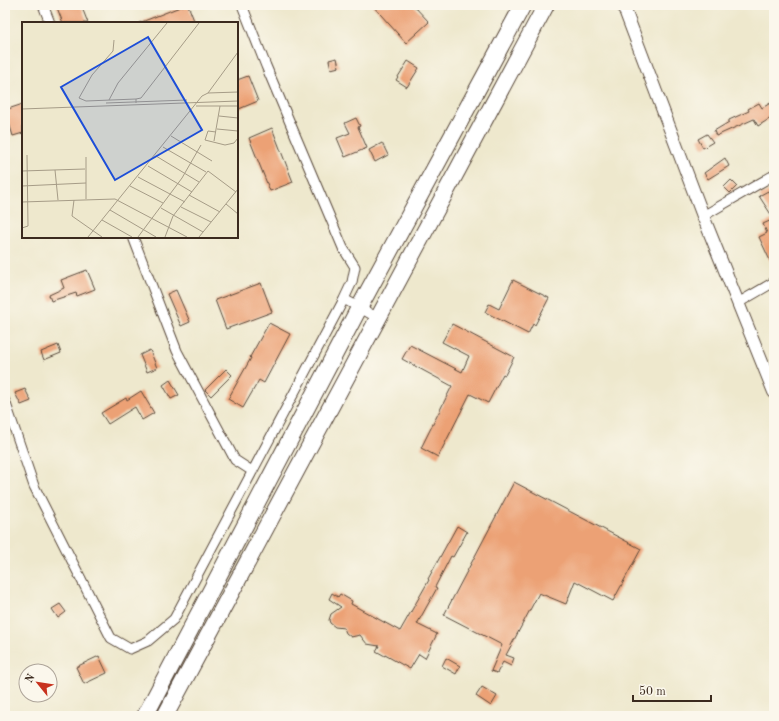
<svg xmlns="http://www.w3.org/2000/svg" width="779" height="721" viewBox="0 0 779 721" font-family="'Old Standard TT',serif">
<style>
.building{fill:#eca175}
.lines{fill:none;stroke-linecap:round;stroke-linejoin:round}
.minor-casing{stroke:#564638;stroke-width:11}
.tertiary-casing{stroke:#564638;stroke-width:14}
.trunk-casing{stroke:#564638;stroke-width:18}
.minor{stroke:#fff;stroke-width:9}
.tertiary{stroke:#fff;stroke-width:12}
.trunk{stroke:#fff;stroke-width:16}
.inset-road{fill:none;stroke:#a69c87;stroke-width:1}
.view{fill:#1d4ed8;fill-opacity:0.15;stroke:#1d4ed8;stroke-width:2}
.inset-edge{fill:none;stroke:#3b2a1e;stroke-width:2}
</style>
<rect width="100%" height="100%" fill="#fbf7ec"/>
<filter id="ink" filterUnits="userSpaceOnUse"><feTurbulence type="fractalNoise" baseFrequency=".025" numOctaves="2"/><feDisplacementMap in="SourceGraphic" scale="8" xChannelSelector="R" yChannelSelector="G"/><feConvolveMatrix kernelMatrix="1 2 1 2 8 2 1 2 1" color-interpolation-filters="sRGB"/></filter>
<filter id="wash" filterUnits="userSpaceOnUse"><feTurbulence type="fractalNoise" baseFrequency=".012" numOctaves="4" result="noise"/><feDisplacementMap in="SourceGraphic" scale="16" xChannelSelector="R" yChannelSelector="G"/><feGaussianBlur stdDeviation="0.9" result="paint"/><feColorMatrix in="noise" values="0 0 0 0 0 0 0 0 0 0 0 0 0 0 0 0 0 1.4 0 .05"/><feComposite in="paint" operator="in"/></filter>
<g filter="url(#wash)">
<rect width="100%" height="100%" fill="#eee8cd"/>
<g id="blocks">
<path class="building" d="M56,5H81L88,23H63Z
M185,5H188L195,23H139Z
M372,5H413L429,22L406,43Z
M337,58L339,67L331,69L329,60Z
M408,61L419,68L407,87L396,80Z
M248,76L258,101L239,109L237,104V80Z
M774,101V116L758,126L754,119L716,136L714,131L729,122V120L749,111L748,109L759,103L762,108Z
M23,104V133L13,136L5,110Z
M356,118L360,126L358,127L367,148L345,157L337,138L350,133L345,123Z
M272,128L293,182L270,191L249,138Z
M707,134L713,142L703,148L698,139Z
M382,143L388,155L375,162L369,150Z
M725,158L729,166L708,179L704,173Z
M731,180L737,186L730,193L724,187Z
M768,191L774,200V269L759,237L767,233L763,224L774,219L759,196Z
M87,270L95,289L77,296L76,293L51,301L49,295L64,288L61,280Z
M513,280L549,298L535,325L533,324L528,334L485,312L489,304L499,309Z
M261,283L272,312L226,329L215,300Z
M176,290L190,322L181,326L167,294Z
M269,323L290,334L264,383L259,380L243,408L228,399L251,358L250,357Z
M452,324L514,357L505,375L503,374L488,403L470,394L438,457L421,448L452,386L402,359L410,345L462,372L469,356L442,342Z
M58,345L61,353L44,360L41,352Z
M150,350L157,368L147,372L140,355Z
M226,369L232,375L211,396L205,390Z
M170,380L179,395L171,399L163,385Z
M25,389L31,401L21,405L15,393Z
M141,391L154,413L142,420L135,407L108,424L101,413L126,398L127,400Z
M514,482L641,549L613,601L575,581L566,604L539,593L506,655L514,658L511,666L503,662L497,673L491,671L502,645L444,615Z
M457,526L467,532L453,557L451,556L435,587L437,588L417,624L437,634L425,658L419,654L410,669L385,655V656L376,651L379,646L367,644L360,635L351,637L346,633L344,628L335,627L330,623L329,620L331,614L341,607L329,599L332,593L338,597L340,594L352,601L351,604L400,631L429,580L428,579Z
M60,604L66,612L58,618L52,609Z
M99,656L107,673L84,684L76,667Z
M446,658L460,666L456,674L442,666Z
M482,687L497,696L491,706L476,696Z"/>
</g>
</g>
<g filter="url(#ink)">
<use href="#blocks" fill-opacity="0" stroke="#564638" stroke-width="1"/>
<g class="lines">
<defs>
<path id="minor" d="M43,5L50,23
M242,5L266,66L343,248L355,267L352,282L344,299
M703,216L774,175
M133,237L177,351L235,460L252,471
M738,303L774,282
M5,401L34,486L111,638L130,649L148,641L174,619L344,299L378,318"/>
<path id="tertiary" d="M623,5L703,216L774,392"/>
<path id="trunk" d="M145,716L359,308L523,5
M165,716L546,5"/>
</defs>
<use href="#minor" class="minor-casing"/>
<use href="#tertiary" class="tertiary-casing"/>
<use href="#trunk" class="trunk-casing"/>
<use href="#minor" class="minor"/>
<use href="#tertiary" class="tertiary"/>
<use href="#trunk" class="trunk"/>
</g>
</g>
<g transform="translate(22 22)">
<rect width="216" height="216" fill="#eee8cd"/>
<path class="inset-road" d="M92,18L91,29L70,53L57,76L64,79L114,77V81M186,71L216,70M114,77L119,76L177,1M87,78L96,61L145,1M84,81L165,78M174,84H216M0,87L216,79M197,94L216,96M195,107L216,109M194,110L186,109L183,118L203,123L212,121L216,116M149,114L190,139M192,119L198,84M141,125L184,150M134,134L177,160M64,135V177M126,144L170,170M33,148L36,178M0,149L63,147M116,155L163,180M0,164L64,161M108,164L141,181M167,173L198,190M52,178L50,194L80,215M0,180L93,177L165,215M204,182L216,192M159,185L189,200M139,186L181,210M88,188L134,215M80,198L110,215M0,206L6,204L5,133M66,215L180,74L186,71L216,30M116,215L160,156L179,123M143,215L151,194L186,149L214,170M177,215L216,167"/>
<path class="view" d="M126,15L180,108L93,158L39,65Z"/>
<rect width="216" height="216" class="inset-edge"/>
</g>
<rect width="779" height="721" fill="none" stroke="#fbf7ec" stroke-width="20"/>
<g transform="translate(38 683) rotate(300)"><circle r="19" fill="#fbf7ec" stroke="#aea59a"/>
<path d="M0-3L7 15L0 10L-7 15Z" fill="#c8321e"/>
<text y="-6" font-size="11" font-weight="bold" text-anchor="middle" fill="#3b2a1e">N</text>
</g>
<path d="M633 695v6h78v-6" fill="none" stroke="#3b2a1e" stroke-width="2"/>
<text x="639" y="695" font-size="12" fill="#3b2a1e" stroke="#fbf7ec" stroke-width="3" paint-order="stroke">50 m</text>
</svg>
